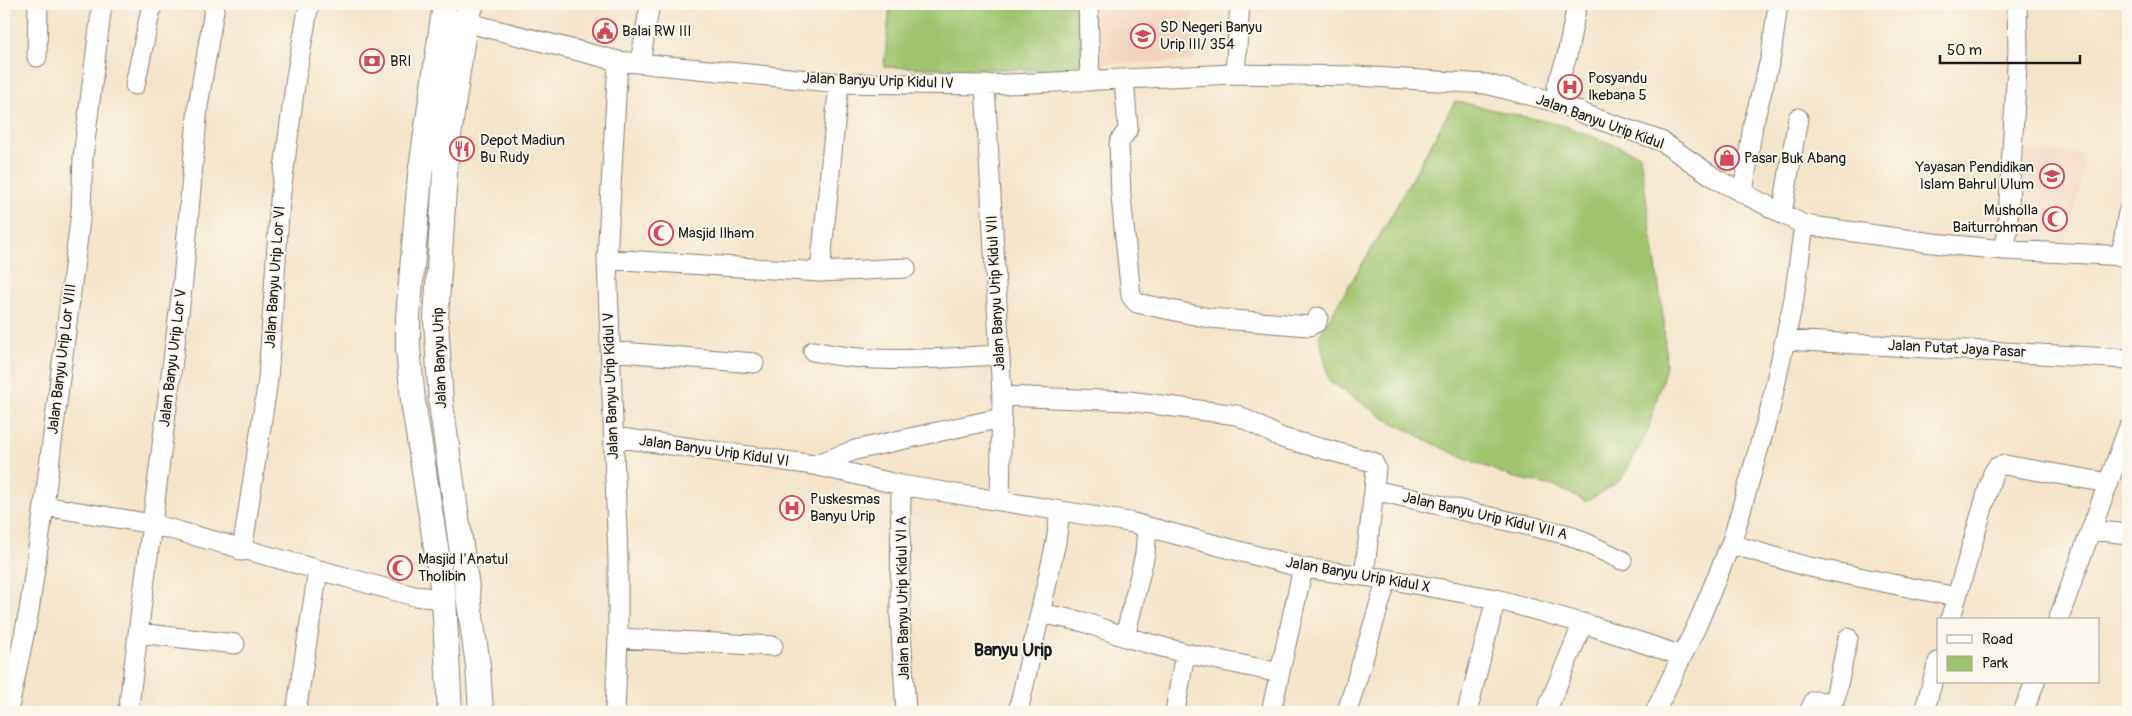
<svg xmlns="http://www.w3.org/2000/svg" width="2132" height="716" viewBox="0 0 2132 716" font-family="Pangolin,sans-serif">
<style>
.built{fill:#f2d4be}
.green{fill:#a0c46e;stroke:#5e7045}
.lines{fill:none;stroke-linecap:round;stroke-linejoin:round}
.minor-casing{stroke:#888073;stroke-width:21}
.major-casing{stroke:#888073;stroke-width:26}
.minor{stroke:#fff;stroke-width:19}
.major{stroke:#fff;stroke-width:24}
.labels{text-anchor:middle;dominant-baseline:central;stroke-width:4;stroke-linejoin:round;paint-order:stroke}
.poi-label{font-size:15px;fill:#1c1c1c;stroke:#fbf7ec;text-anchor:start}
.street-label{font-size:15px;fill:#1c1c1c;stroke:#fbf7ec}
.quarter-label{font-size:18px;font-weight:bold;fill:#1c1c1c;stroke:#fbf7ec}
</style>
<rect width="100%" height="100%" fill="#fbf7ec"/>
<filter id="ink" filterUnits="userSpaceOnUse"><feTurbulence type="fractalNoise" baseFrequency=".02" numOctaves="2"/><feDisplacementMap in="SourceGraphic" scale="10" xChannelSelector="R" yChannelSelector="G"/><feConvolveMatrix kernelMatrix="1 2 1 2 8 2 1 2 1" color-interpolation-filters="sRGB"/></filter>
<filter id="wash" filterUnits="userSpaceOnUse"><feTurbulence type="fractalNoise" baseFrequency=".0096" numOctaves="4" result="noise"/><feDisplacementMap in="SourceGraphic" scale="20" xChannelSelector="R" yChannelSelector="G"/><feGaussianBlur stdDeviation="1.12" result="paint"/><feColorMatrix in="noise" values="0 0 0 0 0 0 0 0 0 0 0 0 0 0 0 0 0 1.4 0 .05"/><feComposite in="paint" operator="in"/></filter>
<g filter="url(#wash)">
<rect width="100%" height="100%" fill="#f4e4ca"/>
<path class="built" d="M1092,4H1133L1134,11L1192,9L1194,61L1094,64Z
M2027,149L2085,153L2078,198L2064,246L2014,235Z"/>
<path class="green" d="M890,4H1082L1083,71L884,67Z
M1455,101L1566,126L1640,155L1664,322L1666,367L1647,433L1621,480L1586,502L1557,487L1511,477L1448,451L1384,418L1329,381L1319,335L1387,223Z"/>
</g>
<g filter="url(#ink)">
<g class="lines">
<defs>
<path id="minor" d="M1088,4L1090,81
M465,22L618,61L839,83L985,85L1235,74L1356,76L1486,84L1556,102L1597,119L1661,141L1718,180L1804,225L1933,243L2004,250L2128,256
M37,57L38,4
M640,63L650,4
M1235,74L1240,4
M1124,79L1128,128C1126,135 1120,138 1119,144L1121,197L1131,296L1137,303L1209,318L1309,326L1317,322L1318,317
M135,85L152,4
M985,85L1002,396L1000,501
M1556,102L1557,86L1567,56L1577,4
M1743,193L1753,125L1771,56L1778,4
M1782,214L1798,118
M2004,250L2007,235L2018,50L2017,4
M2121,256L2128,212
M607,259L820,272L906,268
M820,272L839,83
M1785,340L2128,359
M610,351L754,363
M813,351C874,365 937,358 999,355
M1002,396L1129,401L1237,415L1282,438L1373,462L1376,468L1374,490L1569,535L1622,560
M614,437L814,465L901,485L1129,522L1303,568L1387,579L1496,599L1592,626L1682,656
M814,465L855,450L1001,418
M901,485L900,616L906,712
M44,506L152,524L414,596L444,599
M1147,527L1145,554L1125,637L1185,653L1280,673
M2092,530L2128,534
M1731,544L1805,566L1956,597
M242,551L268,380L280,200L296,77L309,4
M1364,576L1374,490
M1040,613L1084,622L1125,637
M1950,620L1993,473L1997,467L2005,465L2109,483
M2058,620L2128,429
M138,633L235,644
M618,638L773,646
M8,712L29,611L44,506L81,212L83,157L102,4
M128,712L183,281L198,106L215,4
M296,712L318,571
M615,712L618,638V559L607,259L618,61
M1018,712L1056,542L1060,511
M1175,712L1185,653
M1271,712L1303,568
M1347,712L1387,579
M1467,712L1496,599
M1546,712L1583,623
M1655,712L1698,623L1733,538L1770,409L1794,298L1804,225
M1809,712L1814,701L1830,702L1835,698L1848,638
M1924,712L1938,662
M2023,712L2035,682"/>
<path id="major" d="M445,4L420,175L408,317V348L413,401L444,599L450,712
M472,4L465,22L446,157L436,319L441,404L478,666L481,712"/>
</defs>
<use href="#minor" class="minor-casing"/>
<use href="#major" class="major-casing"/>
<use href="#minor" class="minor"/>
<use href="#major" class="major"/>
</g>
</g>
<defs>
<symbol id="civic-ring" viewBox="-11 -11 22 22"><circle r="9.5" fill="#fbf7ec" stroke="#d1495b" stroke-width="1.5"/><path d="M-.6-6.5H3V-4.5H.6V-3L4-1V1h2V6H-6V1h2V-1L-.6-3ZM-1.2 2.5V6h2.4V2.5Z" fill="#d1495b"/></symbol>
<symbol id="school-ring" viewBox="-11 -11 22 22"><circle r="9.5" fill="#fbf7ec" stroke="#d1495b" stroke-width="1.5"/><path d="M0-5L7-2L0 1L-7-2ZM-4 1L0 2.5L4 1V4Q0 6-4 4Z" fill="#d1495b"/></symbol>
<symbol id="bank-ring" viewBox="-11 -11 22 22"><circle r="9.5" fill="#fbf7ec" stroke="#d1495b" stroke-width="1.5"/><path d="M-6-4H6V4H-6ZM0-2.3a2.3 2.3 0 1 0 0 4.6a2.3 2.3 0 1 0 0-4.6Z" fill="#d1495b"/></symbol>
<symbol id="hospital-ring" viewBox="-11 -11 22 22"><circle r="9.5" fill="#fbf7ec" stroke="#d1495b" stroke-width="1.5"/><path d="M-5-5h3v3.5h4V-5h3V5h-3V1.5h-4V5h-3Z" fill="#d1495b"/></symbol>
<symbol id="restaurant-ring" viewBox="-11 -11 22 22"><circle r="9.5" fill="#fbf7ec" stroke="#d1495b" stroke-width="1.5"/><path d="M-5-6h1v4h1v-4h1v4h1v-4h1v5L-1.5 .5V6h-2V.5L-5-1ZM5-6V6H3V1.5H1.5Q1.5-4 5-6Z" fill="#d1495b"/></symbol>
<symbol id="shop-ring" viewBox="-11 -11 22 22"><circle r="9.5" fill="#fbf7ec" stroke="#d1495b" stroke-width="1.5"/><path d="M-5-2.5h2.3a2.7 3.5 0 0 1 5.4 0H5L5.5 6h-11ZM-1.5-2.5h3a1.5 2.3 0 0 0-3 0Z" fill="#d1495b"/></symbol>
<symbol id="mosque-ring" viewBox="-11 -11 22 22"><circle r="9.5" fill="#fbf7ec" stroke="#d1495b" stroke-width="1.5"/><path d="M3.5-4.9A6 6 0 1 0 3.5 4.9A5 5 0 1 1 3.5-4.9Z" fill="#d1495b"/></symbol>
</defs>
<g fill-rule="evenodd">
<use href="#civic-ring" x="591" y="17" width="28" height="28"/>
<use href="#school-ring" x="1129" y="22" width="28" height="28"/>
<use href="#bank-ring" x="358" y="47" width="28" height="28"/>
<use href="#hospital-ring" x="1556" y="73" width="28" height="28"/>
<use href="#restaurant-ring" x="448" y="135" width="28" height="28"/>
<use href="#shop-ring" x="1713" y="144" width="28" height="28"/>
<use href="#school-ring" x="2038" y="162" width="28" height="28"/>
<use href="#mosque-ring" x="2041" y="205" width="28" height="28"/>
<use href="#mosque-ring" x="647" y="219" width="28" height="28"/>
<use href="#hospital-ring" x="778" y="494" width="28" height="28"/>
<use href="#mosque-ring" x="386" y="554" width="28" height="28"/>
</g>
<g class="labels">
<g class="poi-label">
<text x="1160" y="27">SD Negeri Banyu<tspan x="1160" dy="17">Urip III/ 354</tspan></text>
<text x="622" y="31">Balai RW III</text>
<text x="390" y="61">BRI</text>
<text x="1588" y="78">Posyandu<tspan x="1588" dy="17">Ikebana 5</tspan></text>
<text x="480" y="140">Depot Madiun<tspan x="480" dy="17">Bu Rudy</tspan></text>
<text x="1744" y="158">Pasar Buk Abang</text>
<text x="2034" y="167" text-anchor="end">Yayasan Pendidikan<tspan x="2034" dy="17">Islam Bahrul Ulum</tspan></text>
<text x="2038" y="210" text-anchor="end">Musholla<tspan x="2038" dy="17">Baiturrohman</tspan></text>
<text x="678" y="233">Masjid Ilham</text>
<text x="810" y="499">Puskesmas<tspan x="810" dy="17">Banyu Urip</tspan></text>
<text x="418" y="559">Masjid I'Anatul<tspan x="418" dy="17">Tholibin</tspan></text>
</g>
<g class="street-label">
<text transform="translate(878 81) rotate(2)">Jalan Banyu Urip Kidul IV</text>
<text transform="translate(1600 122) rotate(20)">Jalan Banyu Urip Kidul</text>
<text transform="translate(275 277) rotate(-86)">Jalan Banyu Urip Lor VI</text>
<text transform="translate(996 293) rotate(-93)">Jalan Banyu Urip Kidul VII</text>
<text transform="translate(1957 349) rotate(3)">Jalan Putat Jaya Pasar</text>
<text transform="translate(173 358) rotate(-83)">Jalan Banyu Urip Lor V</text>
<text transform="translate(440 358) rotate(-92)">Jalan Banyu Urip</text>
<text transform="translate(62 359) rotate(-83)">Jalan Banyu Urip Lor VIII</text>
<text transform="translate(611 386) rotate(-92)">Jalan Banyu Urip Kidul V</text>
<text transform="translate(714 451) rotate(8)">Jalan Banyu Urip Kidul VI</text>
<text transform="translate(1485 516) rotate(13)">Jalan Banyu Urip Kidul VII A</text>
<text transform="translate(1358 575) rotate(10)">Jalan Banyu Urip Kidul X</text>
<text transform="translate(903 598) rotate(-91)">Jalan Banyu Urip Kidul VI A</text>
</g>
<g class="quarter-label">
<text x="1013" y="650">Banyu Urip</text>
</g>
</g>
<rect width="2132" height="716" fill="none" stroke="#fbf7ec" stroke-width="20"/>
<rect x="1937" y="618" width="162" height="65" fill="#fbf7ec" stroke="#a29f99"/>
<rect x="1947" y="635" width="25" height="8" fill="#ffffff" stroke="#a29f99"/>
<text x="1982" y="644" font-size="15" fill="#1c1c1c">Road</text>
<rect x="1947" y="656" width="25" height="15" fill="#a0c46e" stroke="#a29f99"/>
<text x="1982" y="668" font-size="15" fill="#1c1c1c">Park</text>
<path d="M1940 55v8h140v-8" fill="none" stroke="#1c1c1c" stroke-width="2.5"/>
<text x="1947" y="55" font-size="15" fill="#1c1c1c" stroke="#fbf7ec" stroke-width="4" paint-order="stroke">50 m</text>
</svg>
